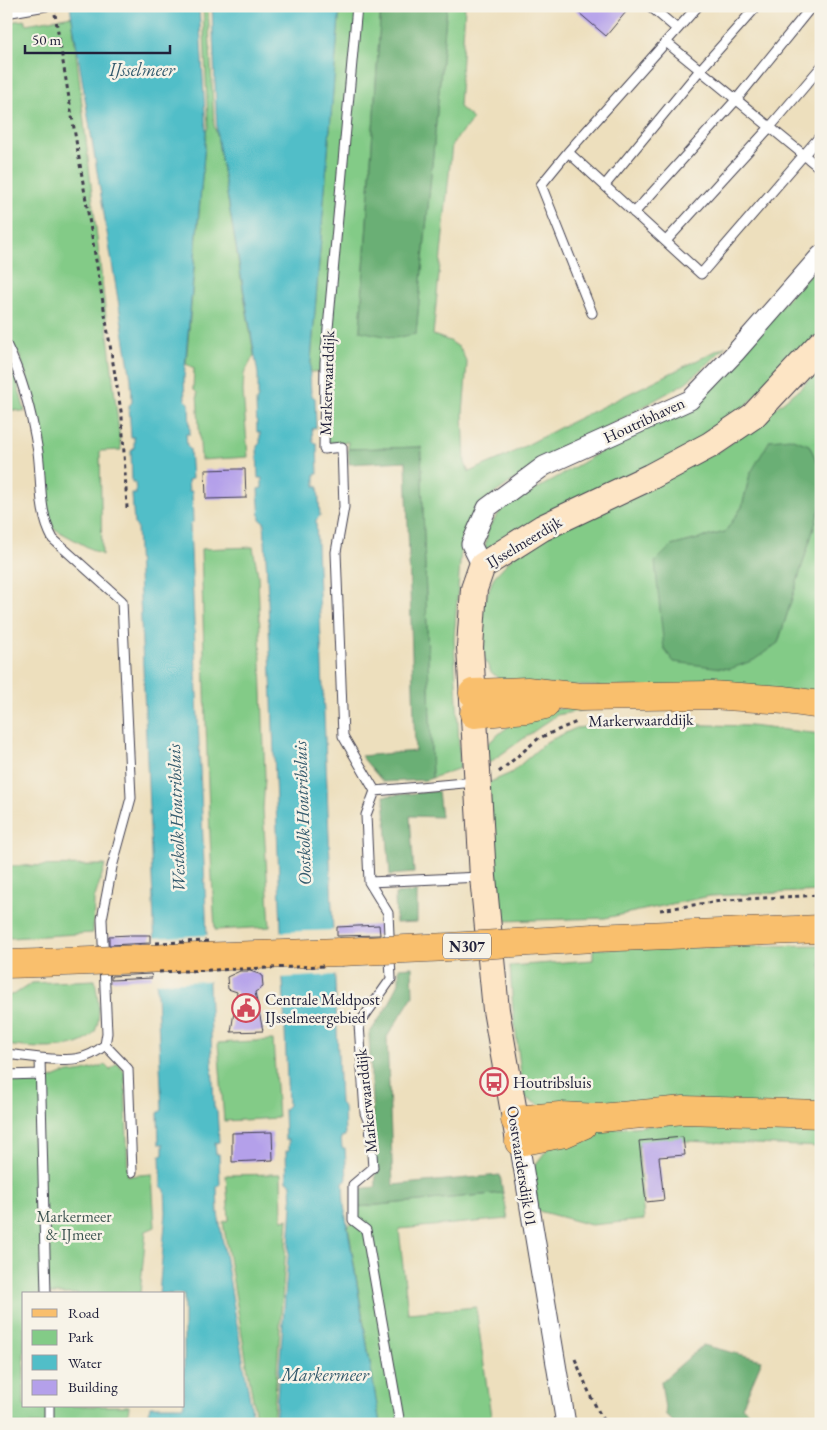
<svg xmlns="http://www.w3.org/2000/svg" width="827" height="1430" viewBox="0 0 827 1430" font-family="'EB Garamond',serif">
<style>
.green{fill:#83cb87;stroke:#527661}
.forest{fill:#6aaf74;stroke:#466858}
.water{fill:#51bec8;stroke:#3a7082}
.pier{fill:#eddfbd}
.building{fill:#b4a0ea}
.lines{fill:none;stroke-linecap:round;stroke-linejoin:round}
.lane-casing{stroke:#403e4e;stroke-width:11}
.street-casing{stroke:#403e4e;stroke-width:21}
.secondary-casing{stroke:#403e4e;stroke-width:28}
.primary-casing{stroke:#403e4e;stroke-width:29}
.path{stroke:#403e4e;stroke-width:3;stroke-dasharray:4 4;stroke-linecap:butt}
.lane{stroke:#fff;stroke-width:9}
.street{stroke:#fff;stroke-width:19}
.secondary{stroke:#fde5c5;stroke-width:26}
.primary{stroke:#f9bf6d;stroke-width:28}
.primary-bridge-casing{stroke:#403e4e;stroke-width:29;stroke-linecap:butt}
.path-bridge{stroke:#403e4e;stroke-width:3;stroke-dasharray:4 4;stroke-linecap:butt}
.primary-bridge{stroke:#f9bf6d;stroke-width:28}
.labels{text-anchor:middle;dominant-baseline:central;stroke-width:5;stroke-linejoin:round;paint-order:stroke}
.shield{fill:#f7f3e8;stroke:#62616f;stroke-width:1}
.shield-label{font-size:15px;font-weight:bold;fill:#22223b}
.street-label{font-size:16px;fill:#22223b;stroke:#f7f3e8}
.poi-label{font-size:16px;fill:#22223b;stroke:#f7f3e8;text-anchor:start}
.park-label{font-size:16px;fill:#3f5552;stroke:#f7f3e8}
.water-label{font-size:18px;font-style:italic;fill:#32596c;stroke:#f7f3e8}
</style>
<rect width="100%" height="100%" fill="#f7f3e8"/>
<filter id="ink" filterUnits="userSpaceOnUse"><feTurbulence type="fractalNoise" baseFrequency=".02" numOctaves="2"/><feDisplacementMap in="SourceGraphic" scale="10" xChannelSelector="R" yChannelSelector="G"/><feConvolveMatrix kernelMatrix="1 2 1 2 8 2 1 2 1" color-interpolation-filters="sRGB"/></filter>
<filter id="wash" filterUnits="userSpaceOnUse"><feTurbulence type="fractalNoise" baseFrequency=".0096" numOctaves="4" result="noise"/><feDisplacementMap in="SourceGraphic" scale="20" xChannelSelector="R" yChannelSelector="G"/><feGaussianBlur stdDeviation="1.12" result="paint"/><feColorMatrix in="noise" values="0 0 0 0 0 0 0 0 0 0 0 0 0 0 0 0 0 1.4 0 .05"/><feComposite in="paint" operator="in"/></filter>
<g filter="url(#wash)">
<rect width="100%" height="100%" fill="#eddfbd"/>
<path class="green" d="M203,6H208L214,125L217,135L254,355L244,374L243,391L248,457L201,460L197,393L193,389L194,368L186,364L206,132L208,127Z
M340,6H381L360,330L416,333L447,6H465L459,107L473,119L452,144L433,335L450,341L460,348L467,363L463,414L465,463L469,472L504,457L567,424L726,346L711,361L685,383L511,482L481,503L462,537L454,639L460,768L432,778L421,447L348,449V442L327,443L328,371L310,372Z
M72,16L121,450L100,451L102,555L49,526L42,440L27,379L20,356L6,335V22L25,20L26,24Z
M821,262V331L808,346L717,433L484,554L488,529L501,510L701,393Z
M6,352L16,377L25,412L6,409Z
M821,365V470L809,445L750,474L742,507L725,532L671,546L778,643L821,505V692L505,684L491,672L481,652V610L494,577L525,544L723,449L801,388Z
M253,547L258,575L265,778L263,809L270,927L215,930C207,803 205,676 201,549Z
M604,706L557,715L486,765L485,746C497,736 509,724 523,718C547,707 578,708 604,706Z
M666,724L750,726L821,734V891L710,896L605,918L501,921L488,783L511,773L546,742L576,728L604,725Z
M105,865L94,900L93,933L11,938L6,937V866Z
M821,945V1105L552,1112L524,1097L513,1010L510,966L593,960V949Z
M95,980C97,994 101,1012 97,1026C90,1055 29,1048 6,1045V996L15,994L32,983Z
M273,1040L278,1118L224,1121L218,1043Z
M117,1063L125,1072L128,1176L152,1174L155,1227L146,1231L140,1294H24V1406H129L127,1424H6V1078H31L33,1083L51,1079L63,1074L84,1071L105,1065L110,1070Z
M679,1123L821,1129V1147L686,1141L638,1146L644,1220L591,1225L535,1210L529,1173L549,1147L599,1130Z
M281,1174L282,1220L288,1219L273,1424H257L223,1222L229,1220L226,1175Z
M503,1193L508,1219L399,1229L408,1313L476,1307L492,1424H380L348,1226L358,1220L357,1207Z"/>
<path class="forest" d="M381,6H447L416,334L394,338L360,331Z
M790,438L809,445L821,470V505L778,643L754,660L730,669L674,662L664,649L655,562L671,546L725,532L742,507L750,474L770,440Z
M421,447L432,778L426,780L383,782L361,756L415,751L406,461L349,464L348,449Z
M438,791L441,817L410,816L414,873L390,875L384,796Z
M417,892V922L396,923L395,894Z
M412,967L413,996L387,1037L393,1185L500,1175L503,1193L357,1207L355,1189L376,1187L369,1034L389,1004L399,982V968Z
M703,1345L762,1360L742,1407L759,1422V1424H675L666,1415L661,1382Z"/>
<path class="water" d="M70,6H199L206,132L184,378L185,400L189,403L190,434H186L187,446L190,449L192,479L188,480L189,491H192L193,522L190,525L214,1107L217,1111L219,1142L215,1143L216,1154H219L220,1184L217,1187L218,1213L254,1424H148L150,1406H184V1294H159L166,1212L165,1190L161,1186L160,1155H163V1144H159L158,1113L162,1110L137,527L134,524L132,494H136L135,482H132L131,451L134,448V437H131L129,406L132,402L131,379Z
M212,6H340L310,372L311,395L315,398L316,428L312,429L313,441L317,444L318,474H315V486H318L320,516L316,520L340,1103L344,1107L345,1136L341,1137L342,1148H345L347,1179L343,1182L344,1205L380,1424H275L292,1207L291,1184L287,1181L286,1151L289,1150V1140H285L284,1109L288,1105L267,576L264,522L260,519L258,489L262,488V478H258L257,446L260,443V432H257L256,401L258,397V374L217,135Z"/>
<path class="pier" d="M335,930L337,975L280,978L278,932Z
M209,935L211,981L154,983L152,938Z"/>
<g id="blocks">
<path class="building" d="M571,6H631L606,36Z
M236,469H245L246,498L206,499L205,470Z
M379,925L380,935L337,936V927Z
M131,935H150V943L109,945V936Z
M240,971H250L262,975L263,987L255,992L263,1031L231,1032L237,992L228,989L227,977Z
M151,974L152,978L111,980V976Z
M272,1132L273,1160L232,1162V1133Z
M683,1137L685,1155L659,1157L664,1200L646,1202L639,1141Z"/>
</g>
</g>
<g filter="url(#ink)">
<use href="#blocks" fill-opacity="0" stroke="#403e4e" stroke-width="1"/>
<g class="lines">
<defs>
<path id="lane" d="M357,6L325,362L324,449L342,447L344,507L336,552L343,736L375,791
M650,6L677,29
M698,6L568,152L701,274L821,135
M6,13L46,6
M666,42L821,169
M568,152L541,185L592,313
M605,185L700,70L757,6
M634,213L736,100L812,6
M666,241L770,127L821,67
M6,344C23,378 32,414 38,452C42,481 38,512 53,539L122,601L131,798L112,867L102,919L107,1033L105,1045C84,1063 66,1060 40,1058
M375,791L366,815L369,882L388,913L391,979L359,1024L365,1113L370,1125L373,1168L353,1185V1220L366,1230L400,1424
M375,791L475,782
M369,882L481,877
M105,1045L128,1069L132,1172
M6,1054L40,1058L46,1294
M6,1075L40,1074
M49,1406V1424"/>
<path id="street" d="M482,566L471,544L487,508L544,466L690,400L735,353L821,255
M519,1142L566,1424"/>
<path id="secondary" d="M519,1141L496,1010L483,877L470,647L474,589L482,566L542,528L650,477L710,445L753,416L821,343"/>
<path id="primary" d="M473,693L527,691L581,697L711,695L785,700L821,705
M474,714L526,709L545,705
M593,938L821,929
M141,959L340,952
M6,964L40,963
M515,1120L560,1116L600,1118L684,1110L821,1114
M519,1142L565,1133L583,1125"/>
</defs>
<use href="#lane" class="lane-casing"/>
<use href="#street" class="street-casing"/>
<use href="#secondary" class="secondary-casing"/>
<use href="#primary" class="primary-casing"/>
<path class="path" d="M55,14L122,417L127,508
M499,772L539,738L579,721
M660,910L727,900L821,895
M575,1359L591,1397L605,1424"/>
<use href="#lane" class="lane"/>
<use href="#street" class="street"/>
<use href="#secondary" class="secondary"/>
<use href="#primary" class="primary"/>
<defs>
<path id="primary-bridge" d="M340,952L449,947L593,938
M40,963L141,959"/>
</defs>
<use href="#primary-bridge" class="primary-bridge-casing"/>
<path class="path-bridge" d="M156,943L208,941
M159,972L323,966"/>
<use href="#primary-bridge" class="primary-bridge"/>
</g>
</g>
<defs>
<symbol id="civic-ring" viewBox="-11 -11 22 22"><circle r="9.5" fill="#f7f3e8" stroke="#d1495b" stroke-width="1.5"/><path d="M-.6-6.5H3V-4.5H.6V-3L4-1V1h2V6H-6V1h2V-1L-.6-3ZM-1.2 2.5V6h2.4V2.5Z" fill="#d1495b"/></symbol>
<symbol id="bus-ring" viewBox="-11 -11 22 22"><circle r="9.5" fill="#f7f3e8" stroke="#d1495b" stroke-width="1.5"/><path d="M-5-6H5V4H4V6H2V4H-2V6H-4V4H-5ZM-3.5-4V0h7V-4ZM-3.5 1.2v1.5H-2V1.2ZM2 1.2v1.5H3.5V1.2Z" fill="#d1495b"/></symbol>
</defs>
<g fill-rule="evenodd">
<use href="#civic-ring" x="230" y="992" width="32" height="32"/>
<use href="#bus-ring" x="478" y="1066" width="32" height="32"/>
</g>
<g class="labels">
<rect class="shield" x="443" y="933.5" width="48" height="25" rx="4"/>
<g class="shield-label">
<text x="467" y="946">N307</text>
</g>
<g class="street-label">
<text transform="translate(327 383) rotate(-88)">Markerwaarddijk</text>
<text transform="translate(644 420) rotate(-25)">Houtribhaven</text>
<text transform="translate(524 542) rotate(-31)">IJsselmeerdijk</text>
<text transform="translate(641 720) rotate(-1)">Markerwaarddijk</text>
<text transform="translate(366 1101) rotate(-96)">Markerwaarddijk</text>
<text transform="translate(522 1166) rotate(81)">Oostvaardersdijk 01</text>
</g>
<g class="poi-label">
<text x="265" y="999">Centrale Meldpost<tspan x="265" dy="18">IJsselmeergebied</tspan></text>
<text x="513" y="1082">Houtribsluis</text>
</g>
<g class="park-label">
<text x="74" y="1216">Markermeer<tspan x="74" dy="18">&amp; IJmeer</tspan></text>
</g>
<g class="water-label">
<text x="142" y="69">IJsselmeer</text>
<text transform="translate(302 813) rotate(-92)">Oostkolk Houtribsluis</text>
<text transform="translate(176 818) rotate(-92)">Westkolk Houtribsluis</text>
<text x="325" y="1374">Markermeer</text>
</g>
</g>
<rect width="827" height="1430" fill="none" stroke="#f7f3e8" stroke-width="25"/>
<rect x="22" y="1292" width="162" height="115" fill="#f7f3e8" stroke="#a29fa3"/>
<rect x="32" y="1309" width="25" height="8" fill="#f9bf6d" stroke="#a29fa3"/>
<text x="68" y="1318" font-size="15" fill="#22223b">Road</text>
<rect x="32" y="1330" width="25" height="15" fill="#83cb87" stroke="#a29fa3"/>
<text x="68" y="1342" font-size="15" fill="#22223b">Park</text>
<rect x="32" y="1355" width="25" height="15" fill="#51bec8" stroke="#a29fa3"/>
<text x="68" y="1368" font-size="15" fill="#22223b">Water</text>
<rect x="32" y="1380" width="25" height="15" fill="#b4a0ea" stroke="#a29fa3"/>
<text x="68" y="1392" font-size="15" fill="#22223b">Building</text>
<path d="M25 45v8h145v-8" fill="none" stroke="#22223b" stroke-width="2.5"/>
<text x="32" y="45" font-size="15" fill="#22223b" stroke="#f7f3e8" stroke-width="4" paint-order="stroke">50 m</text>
</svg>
